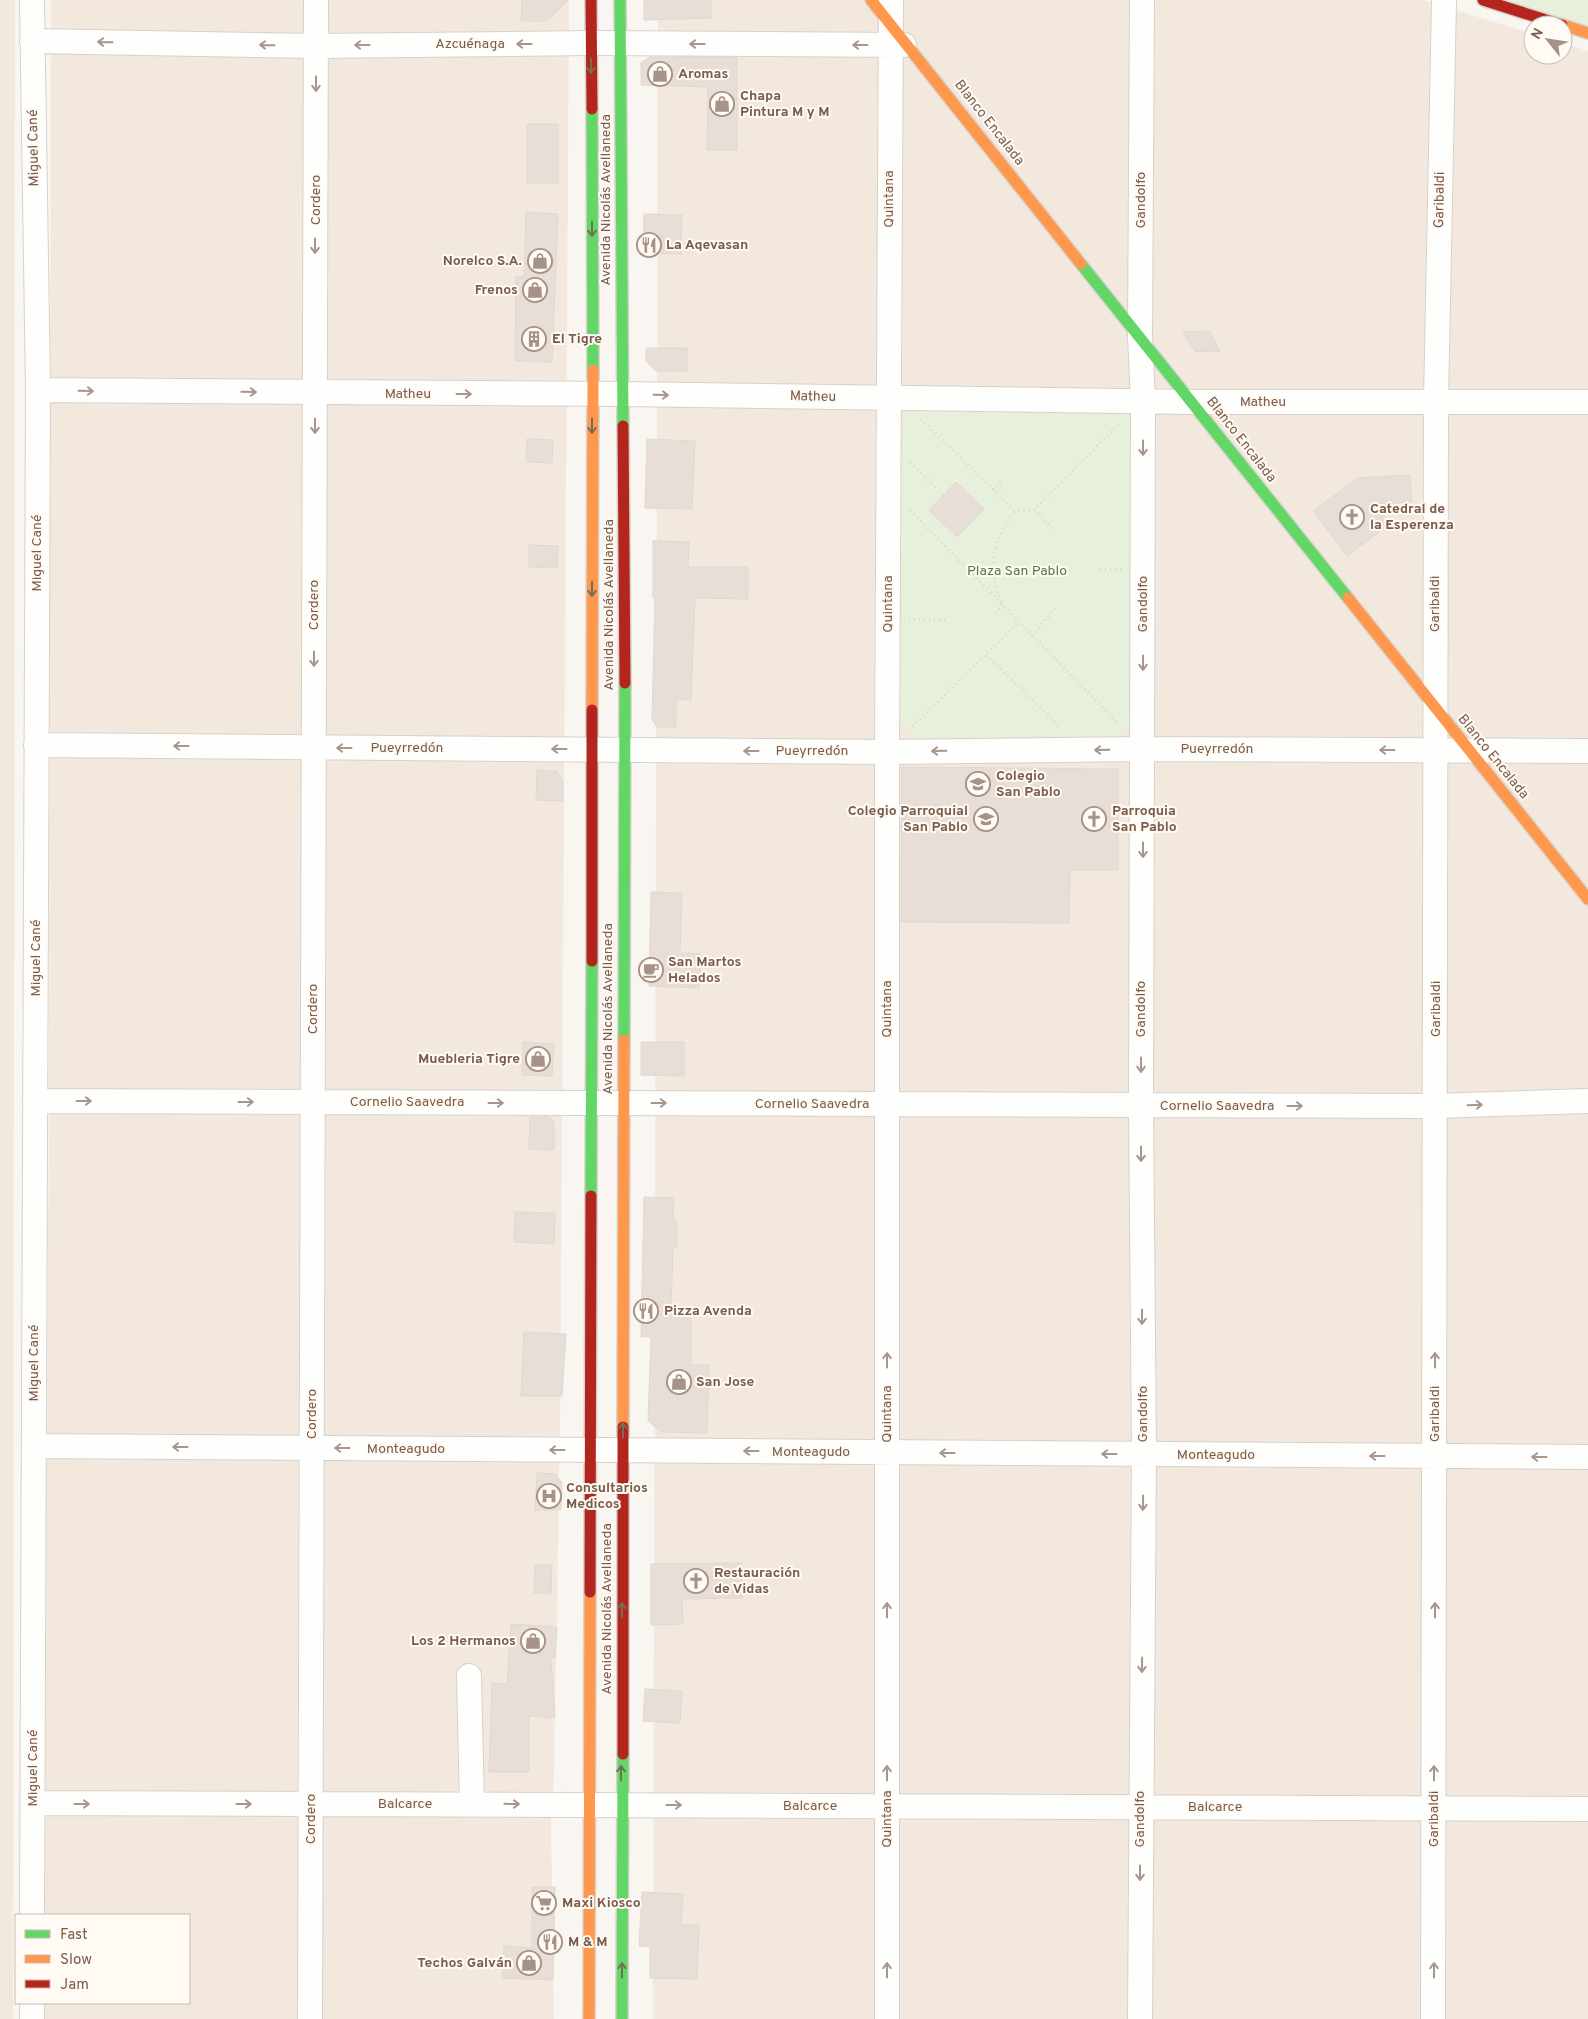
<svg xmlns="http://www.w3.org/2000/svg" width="1588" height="2019" viewBox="0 0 1588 2019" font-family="Overpass,sans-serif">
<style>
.residential{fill:#f2e8de}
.green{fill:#e7f0db}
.building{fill:#e6ded7;stroke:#e2d8d2}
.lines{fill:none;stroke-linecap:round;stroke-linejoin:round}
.street-casing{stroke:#d7d1cb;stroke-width:26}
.fast-casing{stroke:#d9d2cb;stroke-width:14}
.slow-casing{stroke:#d9d2cb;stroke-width:14}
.jam-casing{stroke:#d9d2cb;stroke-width:14}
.path{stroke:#dcd5d0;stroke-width:3;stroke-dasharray:1 4;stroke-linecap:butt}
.street{stroke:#fefefd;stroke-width:24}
.fast{stroke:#63d668;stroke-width:11}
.slow{stroke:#ff974d;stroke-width:11}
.jam{stroke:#b3261e;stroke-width:11}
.oneway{stroke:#a8958b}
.oneway2{stroke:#776e51}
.labels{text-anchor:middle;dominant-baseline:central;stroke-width:4;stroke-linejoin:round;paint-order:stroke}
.street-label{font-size:14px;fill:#7a5c4d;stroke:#fffaf3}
.poi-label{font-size:14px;font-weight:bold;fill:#7a5c4d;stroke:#fffaf3;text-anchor:start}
.park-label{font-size:14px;fill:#537a41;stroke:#fffaf3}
</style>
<rect width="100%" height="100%" fill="#f9f5f0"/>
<path class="residential" d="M0,0H15L13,2019H0Z
M51,0H569L560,1427L554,1776L551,1823L554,2019H43V2003H189V1915H44L49,1112Z
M658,0H1423L1533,34V55H1563V43L1588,51V2019H653Z"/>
<path class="green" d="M1501,0H1588V27Z
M919,409H1122L1130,413L1134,422L1132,719L1125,731L1115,736L919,738L907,731L900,719L902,423L908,411Z"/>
<path class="building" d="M522,0H568L547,21H521Z
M644,0H711V18L644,20Z
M650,57L737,58V150H707L708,87L641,85V63Z
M527,124H558V183H527Z
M526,212L558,214L552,362L515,361L516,276L524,277Z
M644,214L682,215L681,254L643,253Z
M1210,331L1220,352L1195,351L1183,332Z
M646,348H687V371H656L646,361Z
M527,439L553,440L552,463L526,462Z
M647,439L695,441L692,509L645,508Z
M1410,475L1412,502L1375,504L1390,524L1347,556L1313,511L1358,478Z
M956,482L984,509L957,537L929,510Z
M653,541L689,542L688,567H748V599L695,598L691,700L676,699V727H657L652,719L655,598H653Z
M529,545L558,546L557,568L529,567Z
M902,767L1118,769V870H1070L1069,923L901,922Z
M537,770L556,771L563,780V801L536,800Z
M651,892L682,893L680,953L701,954L699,988L649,986Z
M523,1042L554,1044L552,1076L522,1075Z
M641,1042H684V1076L641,1075Z
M530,1117H549L554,1122V1150L529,1149Z
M644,1197L674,1198L673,1220H677V1247H673L671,1308L691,1307V1365H709L707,1433L662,1432L648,1421L651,1337H641Z
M515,1212L555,1213L554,1244L514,1242Z
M524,1332L566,1334L562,1396H521Z
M537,1473L555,1474L562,1483L561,1510H535Z
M742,1563V1598L682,1599L683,1624L651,1625V1564Z
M535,1565H552L551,1594L534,1593Z
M511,1624L557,1627L555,1658H551L555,1718L529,1716V1772H489L492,1683L507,1684Z
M645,1689L682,1691L680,1723L643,1721Z
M532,1887H555L553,1980L502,1978L504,1946L532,1948Z
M642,1892L683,1894L681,1925H699L697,1979L650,1978V1947L639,1946Z"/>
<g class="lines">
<defs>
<path id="street" d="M32,0L38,390L32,1915
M32,41L316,46L591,43L904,45
M38,390L622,394L1191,402H1588
M36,745L887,752L1143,749L1588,751
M35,1101L1436,1106L1588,1101
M34,1446L1588,1457
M469,1676L472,1804
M33,1803L1588,1809
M32,2019V2003
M310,2019L316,0
M887,2019V752L891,0
M1140,2019L1144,1454L1141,1105L1143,400L1140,337L1142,0
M1433,2019L1436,402L1444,0"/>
<path id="fast" d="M620,0L623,426
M592,109L593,370
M1081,264L1348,598
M624,1040L625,683
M591,1196L592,961
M622,2019L623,1754"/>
<path id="slow" d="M871,0L1081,264
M1563,25L1588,33
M1348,598L1588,899
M592,710L593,370
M623,1427L624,1040
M589,2019L590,1592"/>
<path id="jam" d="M591,0L592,109
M1483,0L1562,25
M623,426L625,683
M592,961V710
M590,1592L591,1196
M623,1754V1427"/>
</defs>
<use href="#street" class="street-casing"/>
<use href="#fast" class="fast-casing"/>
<use href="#slow" class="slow-casing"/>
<use href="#jam" class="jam-casing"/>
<path class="path" d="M921,419L1015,511L1034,510L1119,424
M910,462L943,495
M993,490L1003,480
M910,510L1120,725
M1034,510L1055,531
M1100,569H1121
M995,613L1003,605C986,572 992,539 1015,511
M909,619L946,620
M1032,636L1055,608
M986,655L1054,721L1059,729
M909,730L1019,622"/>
<use href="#street" class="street"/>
<use href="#fast" class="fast"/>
<use href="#slow" class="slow"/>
<use href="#jam" class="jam"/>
</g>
<defs><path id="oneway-shaft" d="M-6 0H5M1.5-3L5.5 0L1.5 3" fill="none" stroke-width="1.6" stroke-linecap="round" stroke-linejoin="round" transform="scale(1.25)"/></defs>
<g class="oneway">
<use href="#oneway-shaft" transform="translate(105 42) rotate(-179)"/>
<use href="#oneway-shaft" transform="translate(524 44) rotate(180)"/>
<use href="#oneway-shaft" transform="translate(697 44) rotate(-180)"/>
<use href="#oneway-shaft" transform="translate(267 45) rotate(-179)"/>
<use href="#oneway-shaft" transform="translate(362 45) rotate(180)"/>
<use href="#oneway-shaft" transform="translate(860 45) rotate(-180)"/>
<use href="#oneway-shaft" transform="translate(316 84) rotate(90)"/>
<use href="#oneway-shaft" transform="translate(315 246) rotate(90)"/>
<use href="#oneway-shaft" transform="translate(86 391) rotate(1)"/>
<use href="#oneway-shaft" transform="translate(249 392) rotate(1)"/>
<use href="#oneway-shaft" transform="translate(464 394)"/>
<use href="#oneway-shaft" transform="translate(661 395) rotate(1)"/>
<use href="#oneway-shaft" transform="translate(315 426) rotate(90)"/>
<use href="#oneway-shaft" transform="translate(1143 448) rotate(90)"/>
<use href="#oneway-shaft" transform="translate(314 659) rotate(90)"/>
<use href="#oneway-shaft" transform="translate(1143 663) rotate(90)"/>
<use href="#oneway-shaft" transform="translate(181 746) rotate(-180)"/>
<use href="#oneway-shaft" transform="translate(344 748) rotate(-180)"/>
<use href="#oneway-shaft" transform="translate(559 749) rotate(-180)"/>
<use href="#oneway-shaft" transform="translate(1102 750) rotate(179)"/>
<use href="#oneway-shaft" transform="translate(1387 750) rotate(-180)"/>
<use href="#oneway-shaft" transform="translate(751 751) rotate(-180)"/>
<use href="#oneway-shaft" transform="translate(939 751) rotate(179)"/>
<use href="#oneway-shaft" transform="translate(1143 850) rotate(90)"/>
<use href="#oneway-shaft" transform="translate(1141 1065) rotate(90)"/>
<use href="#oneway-shaft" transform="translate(84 1101)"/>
<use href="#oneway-shaft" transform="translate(246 1102)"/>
<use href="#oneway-shaft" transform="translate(496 1103)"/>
<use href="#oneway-shaft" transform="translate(659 1103)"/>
<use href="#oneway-shaft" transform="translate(1475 1105) rotate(-2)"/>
<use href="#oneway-shaft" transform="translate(1295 1106)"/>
<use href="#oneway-shaft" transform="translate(1141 1154) rotate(90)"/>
<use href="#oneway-shaft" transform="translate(1142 1317) rotate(90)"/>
<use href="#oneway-shaft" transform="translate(887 1360) rotate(-90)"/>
<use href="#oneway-shaft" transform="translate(1435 1360) rotate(-90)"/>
<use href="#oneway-shaft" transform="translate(180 1447) rotate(-180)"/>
<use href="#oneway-shaft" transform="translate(342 1448) rotate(-180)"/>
<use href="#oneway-shaft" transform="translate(557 1450) rotate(-180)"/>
<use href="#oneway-shaft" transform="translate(751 1451) rotate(-180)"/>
<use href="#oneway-shaft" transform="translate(947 1453) rotate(-180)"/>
<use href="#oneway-shaft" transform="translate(1109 1454) rotate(-180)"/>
<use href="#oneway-shaft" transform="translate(1377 1456) rotate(-180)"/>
<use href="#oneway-shaft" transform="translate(1539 1457) rotate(-180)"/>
<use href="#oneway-shaft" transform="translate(1143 1503) rotate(91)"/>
<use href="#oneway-shaft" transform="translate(887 1610) rotate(-90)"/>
<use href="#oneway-shaft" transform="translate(1435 1610) rotate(-90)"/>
<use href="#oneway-shaft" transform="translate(1142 1665) rotate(91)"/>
<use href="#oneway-shaft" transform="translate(887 1773) rotate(-90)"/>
<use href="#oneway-shaft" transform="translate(1434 1773) rotate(-90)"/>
<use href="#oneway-shaft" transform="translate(82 1804)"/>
<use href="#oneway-shaft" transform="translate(244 1804)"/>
<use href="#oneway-shaft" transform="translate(512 1804) rotate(1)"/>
<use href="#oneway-shaft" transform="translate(674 1805)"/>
<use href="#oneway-shaft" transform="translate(1140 1873) rotate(90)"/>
<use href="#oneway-shaft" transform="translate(887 1970) rotate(-90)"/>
<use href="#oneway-shaft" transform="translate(1434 1970) rotate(-90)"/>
</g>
<g class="oneway2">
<use href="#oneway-shaft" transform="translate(591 66) rotate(90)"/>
<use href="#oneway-shaft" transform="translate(592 229) rotate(90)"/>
<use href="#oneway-shaft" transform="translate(592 426) rotate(90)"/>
<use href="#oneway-shaft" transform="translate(592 589) rotate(90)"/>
<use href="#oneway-shaft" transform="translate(623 1430) rotate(-90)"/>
<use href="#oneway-shaft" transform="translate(622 1610) rotate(-90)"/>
<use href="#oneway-shaft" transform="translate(621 1773) rotate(-90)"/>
<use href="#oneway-shaft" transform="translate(622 1970) rotate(-90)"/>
</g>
<defs>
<symbol id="shop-ring" viewBox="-11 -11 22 22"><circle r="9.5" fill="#fffaf3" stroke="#a69286" stroke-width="1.5"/><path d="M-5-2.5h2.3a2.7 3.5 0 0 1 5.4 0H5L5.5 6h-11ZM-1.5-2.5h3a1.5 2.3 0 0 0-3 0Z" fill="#a69286"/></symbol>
<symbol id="restaurant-ring" viewBox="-11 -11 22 22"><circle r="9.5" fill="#fffaf3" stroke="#a69286" stroke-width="1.5"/><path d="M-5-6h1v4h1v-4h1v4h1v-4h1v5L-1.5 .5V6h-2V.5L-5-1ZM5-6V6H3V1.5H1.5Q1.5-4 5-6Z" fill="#a69286"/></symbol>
<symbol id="building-ring" viewBox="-11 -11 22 22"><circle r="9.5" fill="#fffaf3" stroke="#a69286" stroke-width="1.5"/><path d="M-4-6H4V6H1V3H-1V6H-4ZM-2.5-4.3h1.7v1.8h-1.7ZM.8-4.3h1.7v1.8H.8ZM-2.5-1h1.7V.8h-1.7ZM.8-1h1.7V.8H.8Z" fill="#a69286"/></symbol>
<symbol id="church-ring" viewBox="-11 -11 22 22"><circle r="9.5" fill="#fffaf3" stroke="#a69286" stroke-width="1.5"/><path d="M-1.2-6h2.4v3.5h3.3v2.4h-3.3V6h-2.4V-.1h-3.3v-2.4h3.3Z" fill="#a69286"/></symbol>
<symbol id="school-ring" viewBox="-11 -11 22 22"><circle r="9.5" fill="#fffaf3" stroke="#a69286" stroke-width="1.5"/><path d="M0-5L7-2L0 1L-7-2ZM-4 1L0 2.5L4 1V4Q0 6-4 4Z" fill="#a69286"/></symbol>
<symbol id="cafe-ring" viewBox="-11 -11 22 22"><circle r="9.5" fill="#fffaf3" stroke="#a69286" stroke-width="1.5"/><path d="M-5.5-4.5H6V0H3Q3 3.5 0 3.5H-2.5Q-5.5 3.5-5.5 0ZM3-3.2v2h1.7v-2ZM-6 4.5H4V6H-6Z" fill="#a69286"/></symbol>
<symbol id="hospital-ring" viewBox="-11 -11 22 22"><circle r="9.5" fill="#fffaf3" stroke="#a69286" stroke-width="1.5"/><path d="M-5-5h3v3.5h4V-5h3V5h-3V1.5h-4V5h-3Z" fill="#a69286"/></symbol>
<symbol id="supermarket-ring" viewBox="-11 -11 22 22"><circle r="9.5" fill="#fffaf3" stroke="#a69286" stroke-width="1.5"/><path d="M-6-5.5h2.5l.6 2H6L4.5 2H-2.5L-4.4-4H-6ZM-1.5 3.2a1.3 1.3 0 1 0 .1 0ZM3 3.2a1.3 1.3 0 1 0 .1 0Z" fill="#a69286"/></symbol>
</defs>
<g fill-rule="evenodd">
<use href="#shop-ring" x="646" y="60" width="28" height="28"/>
<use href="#shop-ring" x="708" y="90" width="28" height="28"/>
<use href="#restaurant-ring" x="635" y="231" width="28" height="28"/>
<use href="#shop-ring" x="526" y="247" width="28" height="28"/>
<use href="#shop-ring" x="521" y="276" width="28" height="28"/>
<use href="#building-ring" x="520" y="325" width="28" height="28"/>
<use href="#church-ring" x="1338" y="503" width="28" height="28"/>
<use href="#school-ring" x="964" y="770" width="28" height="28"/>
<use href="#school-ring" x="972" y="805" width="28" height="28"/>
<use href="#church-ring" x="1080" y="805" width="28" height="28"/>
<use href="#cafe-ring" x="637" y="956" width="28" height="28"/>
<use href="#shop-ring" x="524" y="1045" width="28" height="28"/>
<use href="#restaurant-ring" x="632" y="1297" width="28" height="28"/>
<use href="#shop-ring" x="665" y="1368" width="28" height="28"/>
<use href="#hospital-ring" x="535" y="1482" width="28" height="28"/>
<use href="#church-ring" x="682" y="1567" width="28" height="28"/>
<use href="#shop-ring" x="519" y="1627" width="28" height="28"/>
<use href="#supermarket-ring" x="530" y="1889" width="28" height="28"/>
<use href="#restaurant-ring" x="536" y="1928" width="28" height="28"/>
<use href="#shop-ring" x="515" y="1949" width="28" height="28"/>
</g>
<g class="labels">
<g class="street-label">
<text x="470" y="44">Azcuénaga</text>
<text transform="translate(989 123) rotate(52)">Blanco Encalada</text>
<text transform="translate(34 148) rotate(-91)">Miguel Cané</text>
<text transform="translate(889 199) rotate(-90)">Quintana</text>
<text transform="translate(316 200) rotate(-90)">Cordero</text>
<text transform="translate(606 200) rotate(-90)">Avenida Nicolás Avellaneda</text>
<text transform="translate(1141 200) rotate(-90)">Gandolfo</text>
<text transform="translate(1440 200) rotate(-89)">Garibaldi</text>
<text x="408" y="394">Matheu</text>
<text transform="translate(813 397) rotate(1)">Matheu</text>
<text x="1263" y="402">Matheu</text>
<text transform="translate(1241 440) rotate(52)">Blanco Encalada</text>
<text transform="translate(37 553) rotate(-90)">Miguel Cané</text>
<text transform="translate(888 604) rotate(-90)">Quintana</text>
<text transform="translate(1143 604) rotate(-90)">Gandolfo</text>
<text transform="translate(1435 604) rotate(-90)">Garibaldi</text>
<text transform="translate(314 605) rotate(-90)">Cordero</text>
<text transform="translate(609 605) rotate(-90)">Avenida Nicolás Avellaneda</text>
<text x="407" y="748">Pueyrredón</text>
<text x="1217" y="749">Pueyrredón</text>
<text x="812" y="751">Pueyrredón</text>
<text transform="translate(1493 757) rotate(51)">Blanco Encalada</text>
<text transform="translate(36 958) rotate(-90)">Miguel Cané</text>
<text transform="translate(313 1009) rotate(-90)">Cordero</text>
<text transform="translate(608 1009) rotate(-90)">Avenida Nicolás Avellaneda</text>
<text transform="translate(887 1009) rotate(-90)">Quintana</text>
<text transform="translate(1141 1009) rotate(-90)">Gandolfo</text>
<text transform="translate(1436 1009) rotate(-90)">Garibaldi</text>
<text x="407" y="1102">Cornelio Saavedra</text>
<text x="812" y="1104">Cornelio Saavedra</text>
<text x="1217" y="1106">Cornelio Saavedra</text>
<text transform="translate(34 1363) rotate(-90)">Miguel Cané</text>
<text transform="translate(312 1414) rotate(-90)">Cordero</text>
<text transform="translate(887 1414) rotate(-90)">Quintana</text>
<text transform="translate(1143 1414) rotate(-90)">Gandolfo</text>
<text transform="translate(1435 1414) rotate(-90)">Garibaldi</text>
<text x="406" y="1449">Monteagudo</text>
<text x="811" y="1452">Monteagudo</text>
<text x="1216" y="1455">Monteagudo</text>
<text transform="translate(607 1609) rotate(-90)">Avenida Nicolás Avellaneda</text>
<text transform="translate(33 1768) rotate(-90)">Miguel Cané</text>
<text x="405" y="1804">Balcarce</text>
<text x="810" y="1806">Balcarce</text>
<text x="1215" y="1807">Balcarce</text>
<text transform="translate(311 1819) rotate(-90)">Cordero</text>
<text transform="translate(887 1819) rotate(-90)">Quintana</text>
<text transform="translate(1140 1819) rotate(-90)">Gandolfo</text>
<text transform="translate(1434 1819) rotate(-90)">Garibaldi</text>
</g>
<g class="poi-label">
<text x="678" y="74">Aromas</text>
<text x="740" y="96">Chapa<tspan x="740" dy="16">Pintura M y M</tspan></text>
<text x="666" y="245">La Aqevasan</text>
<text x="522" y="261" text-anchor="end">Norelco S.A.</text>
<text x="518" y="290" text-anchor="end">Frenos</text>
<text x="552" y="339">El Tigre</text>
<text x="1370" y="509">Catedral de<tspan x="1370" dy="16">la Esperenza</tspan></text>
<text x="996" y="776">Colegio<tspan x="996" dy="16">San Pablo</tspan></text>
<text x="968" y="811" text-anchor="end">Colegio Parroquial<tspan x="968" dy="16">San Pablo</tspan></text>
<text x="1112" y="811">Parroquia<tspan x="1112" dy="16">San Pablo</tspan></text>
<text x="668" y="962">San Martos<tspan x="668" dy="16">Helados</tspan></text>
<text x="520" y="1059" text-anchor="end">Muebleria Tigre</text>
<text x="664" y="1311">Pizza Avenda</text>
<text x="696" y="1382">San Jose</text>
<text x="566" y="1488">Consultarios<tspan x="566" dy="16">Medicos</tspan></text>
<text x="714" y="1573">Restauración<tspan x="714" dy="16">de Vidas</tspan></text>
<text x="516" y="1641" text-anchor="end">Los 2 Hermanos</text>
<text x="562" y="1903">Maxi Kiosco</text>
<text x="568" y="1942">M &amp; M</text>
<text x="512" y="1963" text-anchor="end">Techos Galván</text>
</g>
<g class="park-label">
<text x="1017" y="571">Plaza San Pablo</text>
</g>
</g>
<rect x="15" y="1914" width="175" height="90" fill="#fffaf3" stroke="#cabbb1"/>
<rect x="25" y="1930" width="25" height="8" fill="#63d668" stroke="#cabbb1"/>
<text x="60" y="1939" font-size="15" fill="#7a5c4d">Fast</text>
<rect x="25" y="1955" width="25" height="8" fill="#ff974d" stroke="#cabbb1"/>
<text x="60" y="1964" font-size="15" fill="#7a5c4d">Slow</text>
<rect x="25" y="1980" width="25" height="8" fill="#b3261e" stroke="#cabbb1"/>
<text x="60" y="1989" font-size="15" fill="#7a5c4d">Jam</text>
<g transform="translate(1548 40) rotate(300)"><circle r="24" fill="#fffaf3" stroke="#cabbb1"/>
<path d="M0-4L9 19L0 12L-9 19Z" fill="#a69286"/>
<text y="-8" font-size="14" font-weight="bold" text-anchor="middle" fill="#7a5c4d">N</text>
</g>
</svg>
